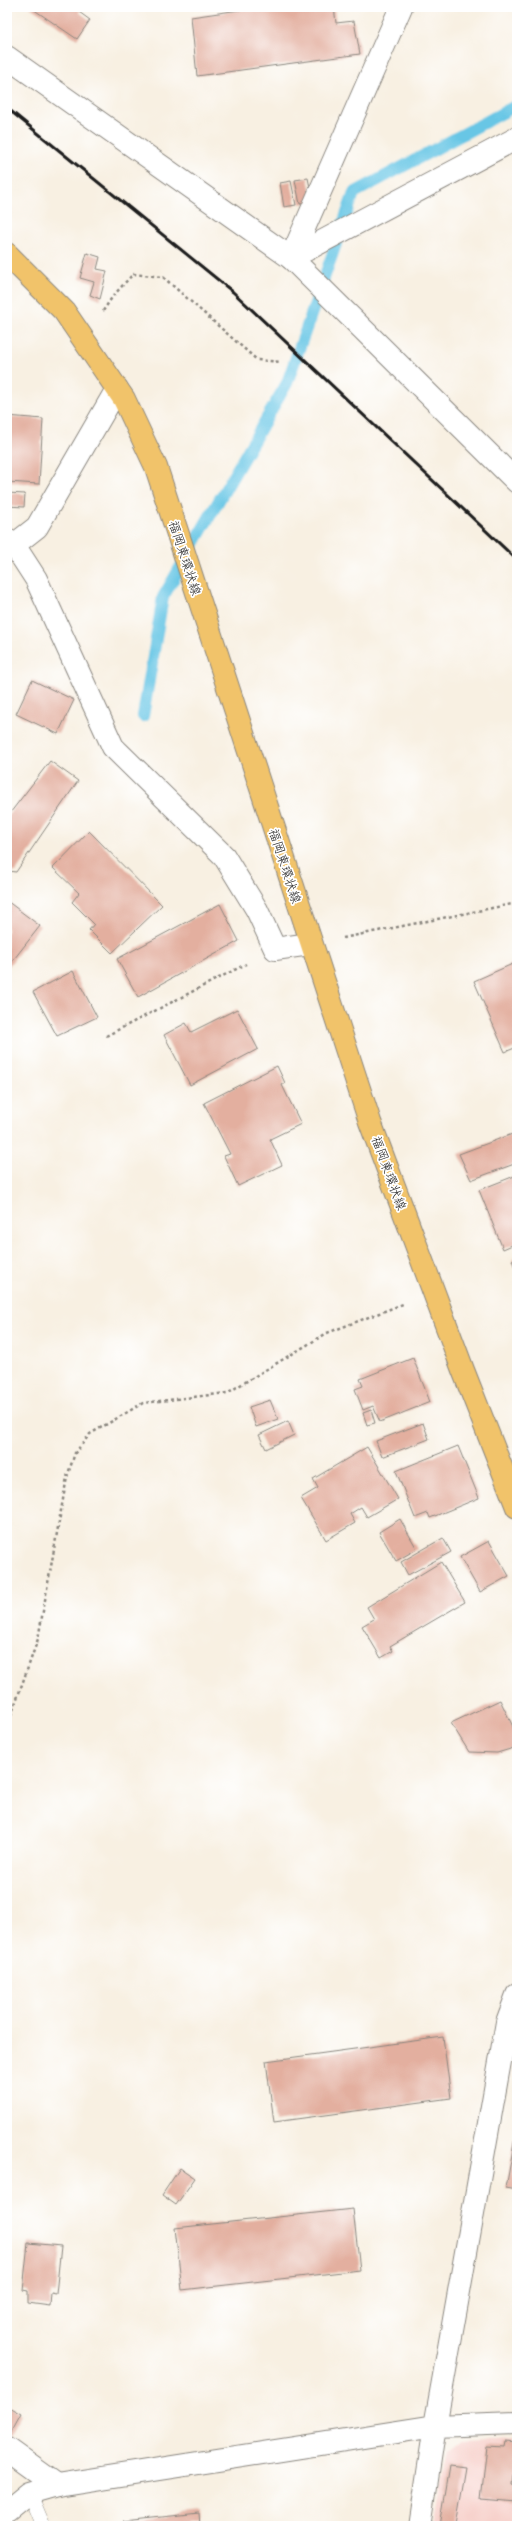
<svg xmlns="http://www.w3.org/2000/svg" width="524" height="2533" viewBox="0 0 524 2533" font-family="Delius,'Klee One',sans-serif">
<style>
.built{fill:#f7d0ca}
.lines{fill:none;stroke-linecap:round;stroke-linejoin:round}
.stream{stroke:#67c6e5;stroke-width:12}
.building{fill:#e3af9f}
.service-casing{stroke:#8a867f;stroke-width:16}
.minor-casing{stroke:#8a867f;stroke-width:24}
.tertiary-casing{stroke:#8a867f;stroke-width:24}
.primary-casing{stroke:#8a867f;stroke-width:24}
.path{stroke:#8a867f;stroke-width:2.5;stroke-dasharray:3 3;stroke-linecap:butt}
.service{stroke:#fff;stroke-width:15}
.minor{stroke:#fff;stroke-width:22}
.tertiary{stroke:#fff;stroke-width:22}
.primary{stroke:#f1c36a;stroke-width:22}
.rail{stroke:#1c1c1c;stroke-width:3}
.labels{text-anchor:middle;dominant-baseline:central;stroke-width:3.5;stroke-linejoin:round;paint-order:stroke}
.street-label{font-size:13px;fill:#1c1c1c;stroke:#fff}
</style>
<rect width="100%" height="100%" fill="#fff"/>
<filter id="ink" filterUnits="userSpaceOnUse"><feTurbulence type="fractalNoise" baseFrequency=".025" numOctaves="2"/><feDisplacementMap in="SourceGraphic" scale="8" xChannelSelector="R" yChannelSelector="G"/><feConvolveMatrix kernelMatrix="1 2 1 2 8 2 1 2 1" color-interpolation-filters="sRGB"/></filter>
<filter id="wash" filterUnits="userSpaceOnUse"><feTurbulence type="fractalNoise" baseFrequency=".012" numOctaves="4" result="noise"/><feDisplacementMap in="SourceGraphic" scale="16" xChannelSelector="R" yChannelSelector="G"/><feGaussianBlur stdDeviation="0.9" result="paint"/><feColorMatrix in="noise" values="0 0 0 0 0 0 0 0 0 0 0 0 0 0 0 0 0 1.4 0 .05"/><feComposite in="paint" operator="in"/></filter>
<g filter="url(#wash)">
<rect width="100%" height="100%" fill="#f8f0e2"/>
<path class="built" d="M517,2439V2526H434L448,2452L462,2441Z"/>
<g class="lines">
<path class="stream" d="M143,716L163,597L287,383L354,193L517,105"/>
</g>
<g id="blocks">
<path class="building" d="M30,7H83L79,12L90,20L77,39Z
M260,7H334L336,23L354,21L360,54L197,76L191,17Z
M308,178L313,202L300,204L295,180Z
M291,181L296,205L284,207L280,183Z
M87,253L100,257L97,269L107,271L100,299L90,295L94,282L80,278Z
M7,416L43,419L39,484L7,482Z
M7,493L25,494L24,507L7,506Z
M32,680L74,700L58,734L16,714Z
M50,761L78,781L16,872L7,871V817Z
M89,831L162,905L112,953L89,930L94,924L72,902L79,893L53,868Z
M7,901L40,926L7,968Z
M220,904L239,941L138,997L117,959Z
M517,962V1047L505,1052L474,981Z
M73,971L97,1017L57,1036L33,992Z
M237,1009L258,1049L190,1085L164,1035L186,1023L191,1032Z
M277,1066L285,1083L282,1085L301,1124L270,1139L282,1165L238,1186L224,1156L230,1154L204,1103Z
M515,1133L517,1163L471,1180L459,1154Z
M517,1175V1243L503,1249L479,1190Z
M517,1258V1273L512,1260Z
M413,1358L430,1402L380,1422L373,1406L363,1410L355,1389L363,1386L360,1379Z
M270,1400L278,1419L256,1427L249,1407Z
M371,1410L375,1423L367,1425L363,1413Z
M288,1421L294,1435L266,1449L259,1435Z
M423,1423L429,1439L382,1457L376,1441Z
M458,1446L479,1498L430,1518L428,1513L415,1518L396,1471Z
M367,1447L398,1499L367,1517L361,1507L350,1514L355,1523L326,1540L301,1498L318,1488L313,1479Z
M400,1519L417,1549L396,1561L379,1532Z
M443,1538L451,1552L408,1575L401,1562Z
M489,1541L509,1576L480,1592L460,1557Z
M441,1562L465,1602L390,1646L393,1651L381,1658L362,1626L374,1619L367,1607Z
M500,1700L517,1735V1747L497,1753L469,1752L451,1723Z
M443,2037L451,2098L274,2122L266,2061Z
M516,2132H517V2190L506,2188Z
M180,2168L195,2178L176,2205L162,2195Z
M353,2209L360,2270L182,2290L175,2228Z
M28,2243L61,2246L56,2294L51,2293L50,2306L28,2303V2291L23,2290Z
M7,2406L21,2414L9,2436L7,2434Z
M504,2442L517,2443L513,2484L517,2485V2502L481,2499L487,2446L503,2447Z
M450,2465L466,2467L456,2526H440Z
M199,2513L200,2526H123V2521Z"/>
</g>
</g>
<g filter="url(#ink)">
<use href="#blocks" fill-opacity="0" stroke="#8a867f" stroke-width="1"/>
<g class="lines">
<defs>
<path id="service" d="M29,2493L43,2526"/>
<path id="minor" d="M291,258L401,7
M291,258L517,138
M7,539L14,545L36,579L113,747L224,856L257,910L275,949L310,944
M14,545L37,527L117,389
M7,2449L57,2485"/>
<path id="tertiary" d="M7,57L291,258L517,482
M7,2511L29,2493L57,2485L435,2426L517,2423
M420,2526L435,2426L507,2022L517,1995"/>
<path id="primary" d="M7,254L64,311L124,399L156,467L370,1122L463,1370L517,1507"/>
</defs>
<use href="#service" class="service-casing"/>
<use href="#minor" class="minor-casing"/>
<use href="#tertiary" class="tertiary-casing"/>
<use href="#primary" class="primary-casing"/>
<path class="path" d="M103,311L113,296L133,274L163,277L257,360L281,362
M343,938L517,903
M106,1036L246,964
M7,1727L38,1639L67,1477L75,1453L90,1434L143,1403L227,1393L327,1333L403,1304"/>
<use href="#service" class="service"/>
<use href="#minor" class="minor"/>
<use href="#tertiary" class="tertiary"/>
<use href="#primary" class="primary"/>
<path class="rail" d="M7,108L233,292L517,560"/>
</g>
</g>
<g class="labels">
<g class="street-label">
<text transform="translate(185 558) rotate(72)">福岡東環状線</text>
<text transform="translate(285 866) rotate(72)">福岡東環状線</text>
<text transform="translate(389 1173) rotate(70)">福岡東環状線</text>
</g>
</g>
<rect width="524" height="2533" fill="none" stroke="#fff" stroke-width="24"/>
</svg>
